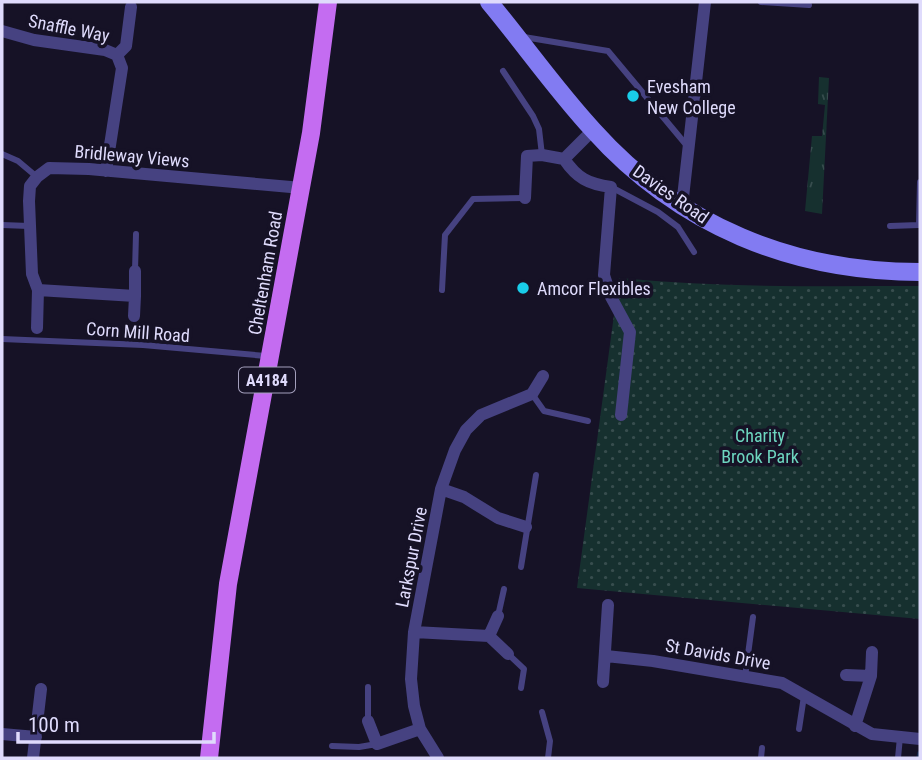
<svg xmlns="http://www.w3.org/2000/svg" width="922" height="760" viewBox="0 0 922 760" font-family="'Roboto Condensed',sans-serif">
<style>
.grass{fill:url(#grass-tufts)}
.park{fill:url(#park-dots)}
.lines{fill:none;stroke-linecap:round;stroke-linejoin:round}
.stream{stroke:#16294c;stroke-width:3.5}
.lane{stroke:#464281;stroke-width:6}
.street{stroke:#464281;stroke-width:12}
.secondary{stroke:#827bf2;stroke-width:18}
.primary{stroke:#c46cf1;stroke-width:18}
.poi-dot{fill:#19cde9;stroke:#161226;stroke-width:2.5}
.labels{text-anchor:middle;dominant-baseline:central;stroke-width:7;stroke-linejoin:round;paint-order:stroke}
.shield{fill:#161226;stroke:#a39fbc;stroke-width:2}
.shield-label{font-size:16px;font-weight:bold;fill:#dfdbfc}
.street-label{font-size:18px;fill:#dfdbfc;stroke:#161226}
.poi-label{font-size:18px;fill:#dfdbfc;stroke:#161226;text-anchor:start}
.park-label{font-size:18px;fill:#6dd5bf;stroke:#161226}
</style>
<defs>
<pattern id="grass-tufts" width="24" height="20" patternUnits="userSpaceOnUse" patternTransform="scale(1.75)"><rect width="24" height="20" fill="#16302f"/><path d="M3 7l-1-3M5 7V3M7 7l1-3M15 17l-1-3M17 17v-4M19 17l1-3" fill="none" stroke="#374d4e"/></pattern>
<pattern id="park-dots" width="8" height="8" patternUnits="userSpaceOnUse" patternTransform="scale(1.75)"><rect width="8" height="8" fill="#16302f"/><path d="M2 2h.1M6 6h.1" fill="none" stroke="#374d4e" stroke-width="1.8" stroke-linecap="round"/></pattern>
</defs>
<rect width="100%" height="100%" fill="#161226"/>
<path class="grass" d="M819,77L829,78L822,214L805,211L812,136H822L825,105L818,104Z"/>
<path class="park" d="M619,278C719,288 820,286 920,286V619L577,588Z"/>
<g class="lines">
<path class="stream" d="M918,758L919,753"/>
<path class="lane" d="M761,2L809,5
M524,37L608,51L688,147
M503,71L533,116L539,129L542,155
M2,154L18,161L37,177
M611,187L658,212L678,227L694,252
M2,225L29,226
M890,226L919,225L920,182
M135,271L136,234
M442,290L445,235L473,199L525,198
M2,339L143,345L266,356
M532,394L544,411L588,421
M521,567L536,475
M498,616L504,589
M508,654L524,669L521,688
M745,677L753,617
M368,687V721
M542,712L550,741L548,758
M799,729L804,696
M332,746L359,747L377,744
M761,758L762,748
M898,758L900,737"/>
<path class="street" d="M2,31L34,40L105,50L117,55L122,68L106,171
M117,55L126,46L131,7
M564,159C577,178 588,184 611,187L604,275L611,297L630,332L621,415
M525,198L527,156L542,155L564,159L593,130
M682,206L705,2
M38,290L135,296V271
M134,316L135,296
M37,328L38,290L32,274L29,201L30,186L37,177L49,168L89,169L302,188
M441,489L464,497L498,518L526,527
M414,632L489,636L498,616
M489,636L508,654
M606,656L653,661L782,683L872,734L920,739
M846,675L871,676
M603,682L608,605
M368,721L377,744L420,729
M855,726L871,676L872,652
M2,734L36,737
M33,758L41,689
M438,758L420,729L414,706L411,679L414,632L441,489L455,450L466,430L481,415L532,394L543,376"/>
<path class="secondary" d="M489,2C524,44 556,90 593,130C679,226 793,272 920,272"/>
<path class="primary" d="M209,758L228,584L311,133L328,2"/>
</g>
<g class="poi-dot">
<circle cx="633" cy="96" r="7"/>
<circle cx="523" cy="288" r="7"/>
</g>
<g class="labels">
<rect class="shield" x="239" y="367.5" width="56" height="25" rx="5"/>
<g class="shield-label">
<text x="267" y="380">A4184</text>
</g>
<g class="street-label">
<text transform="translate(69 28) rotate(11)">Snaffle Way</text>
<text transform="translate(132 156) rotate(5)">Bridleway Views</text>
<text transform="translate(671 194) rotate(35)">Davies Road</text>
<text transform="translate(265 273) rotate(-80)">Cheltenham Road</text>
<text transform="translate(138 332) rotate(4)">Corn Mill Road</text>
<text transform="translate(411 557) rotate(-79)">Larkspur Drive</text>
<text transform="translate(718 654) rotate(10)">St Davids Drive</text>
</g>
<g class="poi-label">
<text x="647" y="86">Evesham<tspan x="647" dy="21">New College</tspan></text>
<text x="537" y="288">Amcor Flexibles</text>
</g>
<g class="park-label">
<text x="760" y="435">Charity<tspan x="760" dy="21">Brook Park</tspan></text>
</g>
</g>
<rect width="922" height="760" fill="none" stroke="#dfdbfc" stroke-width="7"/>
<path d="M18 732v10h196v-10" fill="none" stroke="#dfdbfc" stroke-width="3.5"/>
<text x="28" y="732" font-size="21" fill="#dfdbfc" stroke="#161226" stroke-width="5" paint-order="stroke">100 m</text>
</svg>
